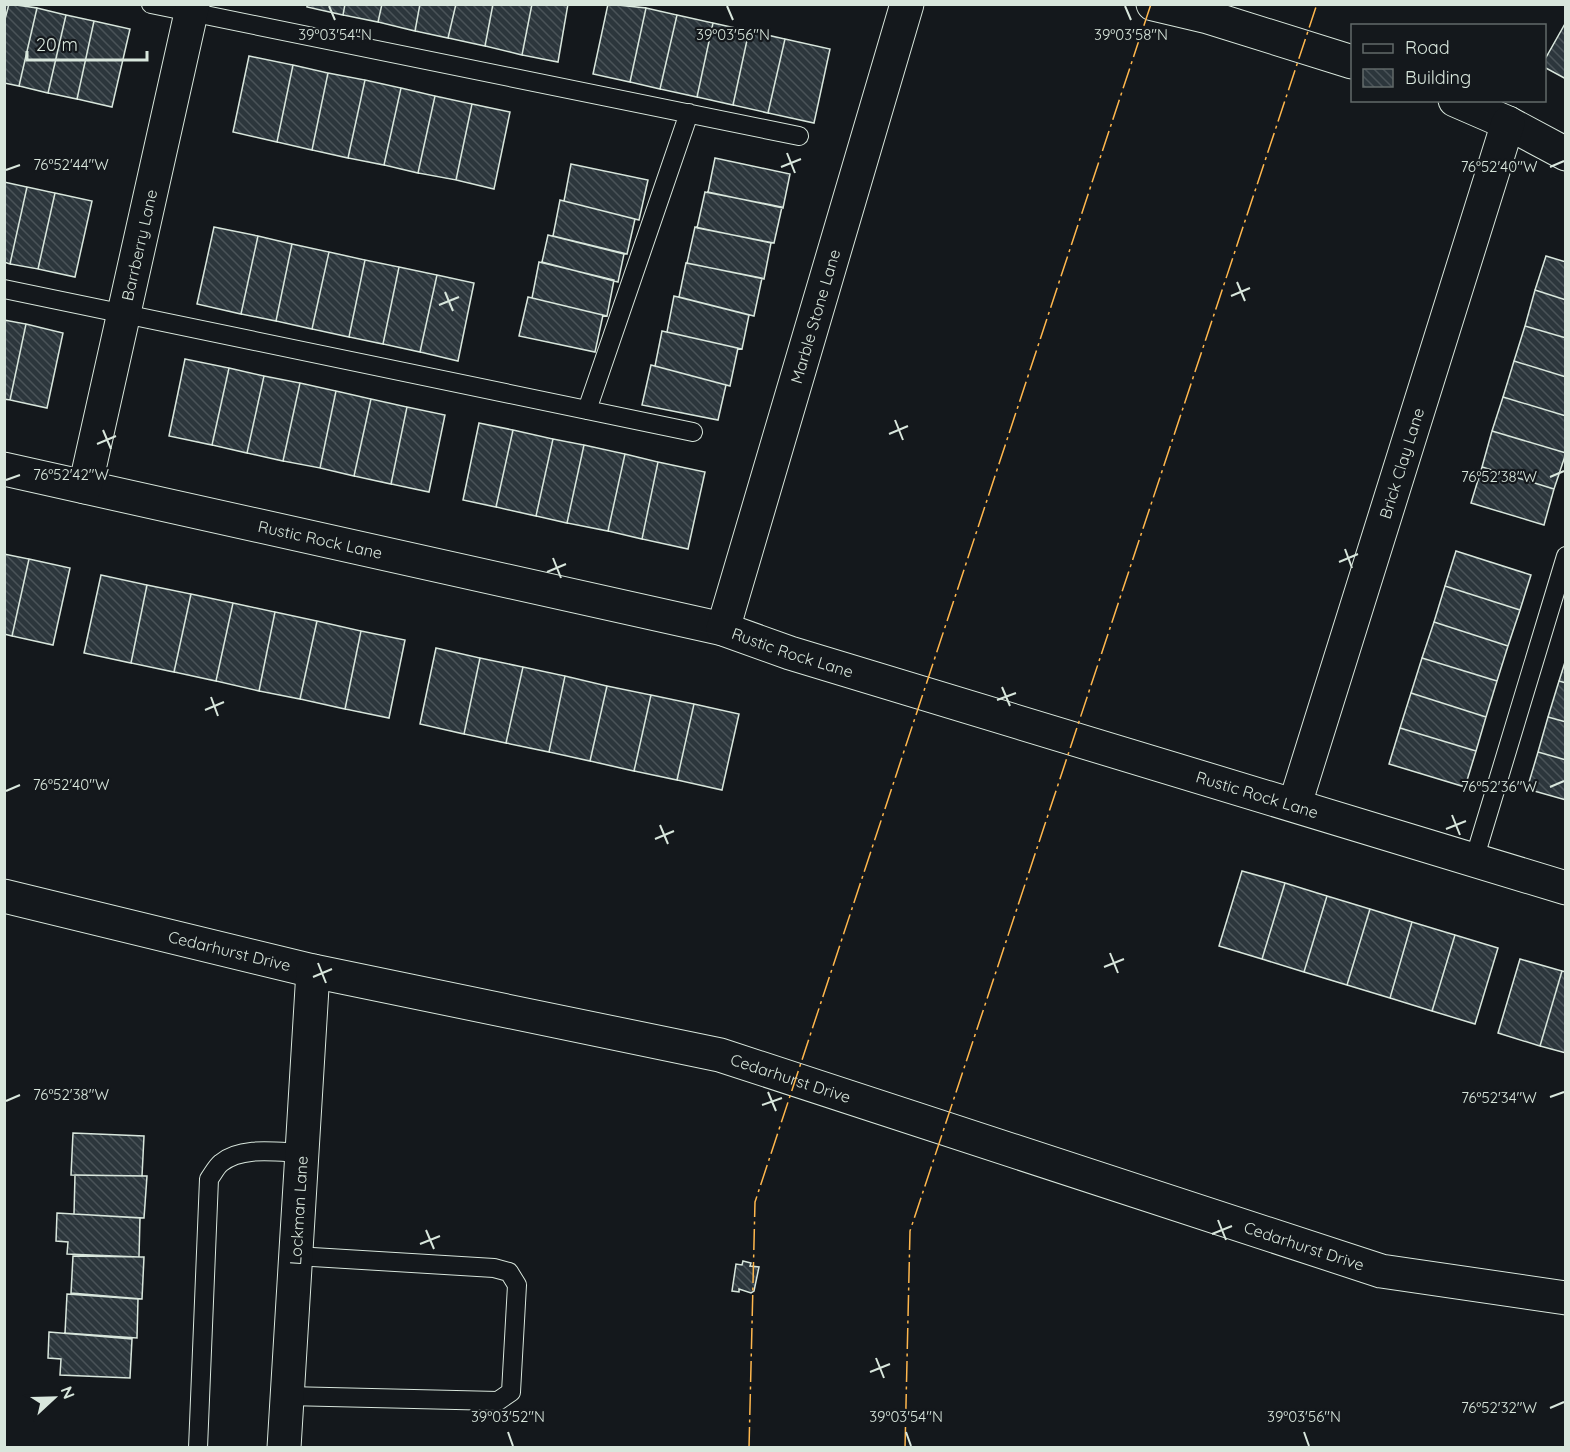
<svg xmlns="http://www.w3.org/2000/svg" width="1570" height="1452" viewBox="0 0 1570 1452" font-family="Quicksand,sans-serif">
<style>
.building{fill:url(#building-back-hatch);stroke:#d8e6dc;stroke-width:1.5}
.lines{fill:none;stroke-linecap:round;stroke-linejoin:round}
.lane-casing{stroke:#d8e6dc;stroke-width:20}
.street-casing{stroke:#d8e6dc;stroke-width:35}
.lane{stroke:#14181c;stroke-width:18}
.street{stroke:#14181c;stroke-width:33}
.power{stroke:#ffb74d;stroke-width:1.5;stroke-dasharray:21 4.5 3 4.5;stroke-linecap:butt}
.ticks{fill:none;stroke:#d8e6dc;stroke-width:2}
.labels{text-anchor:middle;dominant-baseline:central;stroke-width:4.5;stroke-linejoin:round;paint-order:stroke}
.street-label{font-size:16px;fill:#d8e6dc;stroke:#14181c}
.ticks-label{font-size:15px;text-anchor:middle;fill:#d8e6dc;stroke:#14181c;stroke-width:4.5;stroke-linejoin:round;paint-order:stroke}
</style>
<defs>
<pattern id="building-back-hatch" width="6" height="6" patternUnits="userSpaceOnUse" patternTransform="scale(1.5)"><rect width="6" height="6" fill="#2c363c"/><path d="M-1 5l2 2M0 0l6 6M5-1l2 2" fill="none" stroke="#4a5358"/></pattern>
</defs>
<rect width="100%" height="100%" fill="#14181c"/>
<path class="building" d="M4,4H9L4,23Z
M9,4L37,8L19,86L4,83V23Z
M307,4H345L343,15L307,7Z
M345,4H382L378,22L343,15Z
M382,4H420L415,31L378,22Z
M420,4H456L448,38L415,31Z
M456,4H493L485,46L448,38Z
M493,4H532L522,55L485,46Z
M532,4H568L558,62L522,55Z
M608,4L646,8L630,82L593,74Z
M37,8L66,15L48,93L19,86Z
M646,8L677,15L660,89L630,82Z
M66,15L94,21L77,99L48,93Z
M677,15L713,23L697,97L660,89Z
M94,21L130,29L112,107L77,99Z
M1566,22V79L1544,67V61Z
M713,23L749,31L733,105L697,97Z
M749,31L785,39L768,113L733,105Z
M785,39L830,49L814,123L768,113Z
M249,56L293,65L277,142L233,132Z
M293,65L328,73L312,150L277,142Z
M328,73L365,80L348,158L312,150Z
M365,80L401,88L384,165L348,158Z
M401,88L435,96L418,173L384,165Z
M435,96L472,104L456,180L418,173Z
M472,104L510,112L494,189L456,180Z
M715,158L790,174L783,208L708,192Z
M571,164L648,180L639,220L564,201Z
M4,182L27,187L10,264L4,262Z
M27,187L55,193L38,269L10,264Z
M705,192L782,207L774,243L697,228Z
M55,193L92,201L75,277L38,269Z
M560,200L635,219L627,254L553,236Z
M214,227L258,236L241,314L197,304Z
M695,227L771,243L764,279L687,263Z
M548,235L624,254L618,282L542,262Z
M258,236L292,244L276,321L241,314Z
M292,244L329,252L312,329L276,321Z
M329,252L365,260L349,337L312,329Z
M1546,256L1566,262V300L1535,290Z
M365,260L399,267L383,344L349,337Z
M539,262L614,280L607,316L532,298Z
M686,263L762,278L754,316L679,297Z
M399,267L437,275L420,352L383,344Z
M437,275L474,283L458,361L420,352Z
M1535,290L1566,300V338L1525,326Z
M674,296L749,315L742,349L667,332Z
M528,297L603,315L595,352L519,336Z
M4,320L26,324L10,400L4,399Z
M26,324L63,333L47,408L10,400Z
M1525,326L1566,338V377L1514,361Z
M662,331L738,348L730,386L655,366Z
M185,359L229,368L212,445L169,436Z
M1514,361L1566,377V416L1503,397Z
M651,365L726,385L718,420L642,405Z
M229,368L264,376L247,453L212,445Z
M264,376L300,383L283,461L247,453Z
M300,383L336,391L320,468L283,461Z
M336,391L371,399L354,476L320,468Z
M1503,397L1566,416V453L1492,431Z
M371,399L407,407L391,484L354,476Z
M407,407L445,415L429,492L391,484Z
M479,423L513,430L496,507L463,500Z
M513,430L553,439L536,516L496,507Z
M1492,431L1566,453L1554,489L1482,467Z
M553,439L584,445L567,523L536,516Z
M584,445L625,454L608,531L567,523Z
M625,454L658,462L642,539L608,531Z
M658,462L705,472L688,549L642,539Z
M1482,467L1554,489L1544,525L1471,503Z
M1456,551L1531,575L1520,610L1445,586Z
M4,554L29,559L12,636L4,634Z
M29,559L70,568L53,645L12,636Z
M101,575L147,585L131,663L84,653Z
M147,585L191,594L174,672L131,663Z
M1445,586L1520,610L1508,646L1434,622Z
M191,594L233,603L216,681L174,672Z
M233,603L275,612L259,691L216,681Z
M275,612L317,621L300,699L259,691Z
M317,621L361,631L345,709L300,699Z
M1434,622L1508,646L1497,681L1422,658Z
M361,631L405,640L389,718L345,709Z
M436,648L480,658L464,734L420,724Z
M480,658L523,667L506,743L464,734Z
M1422,658L1497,681L1486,717L1411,693Z
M1566,659V683L1559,681Z
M523,667L565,676L549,752L506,743Z
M565,676L607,686L590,761L549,752Z
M1559,681L1566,683V722L1548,717Z
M607,686L651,695L634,771L590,761Z
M1411,693L1486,717L1476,751L1400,728Z
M651,695L694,704L677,780L634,771Z
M694,704L739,714L722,790L677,780Z
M1548,717L1566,722V760L1538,752Z
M1400,728L1476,751L1465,787L1389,764Z
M1538,752L1566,760V800L1527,789Z
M1242,871L1285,883L1262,959L1219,946Z
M1285,883L1327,896L1304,972L1262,959Z
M1327,896L1370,909L1347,985L1304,972Z
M1370,909L1412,922L1390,998L1347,985Z
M1412,922L1455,935L1432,1011L1390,998Z
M1455,935L1498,948L1475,1024L1432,1011Z
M1520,959L1562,971L1540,1046L1498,1033Z
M1562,971L1566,972V1053L1540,1046Z
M73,1133L144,1136L142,1176L71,1175Z
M75,1175L147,1176L144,1218L74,1214Z
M57,1213L140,1218L139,1257L67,1254L68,1242L56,1241Z
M73,1256L144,1257L142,1299L71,1293Z
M743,1261L751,1263L750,1266L759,1267L754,1291L751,1293L739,1289V1292L732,1291L736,1264L742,1265Z
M67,1294L138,1299L137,1338L65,1333Z
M49,1332L132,1339L130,1378L60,1375L61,1359L48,1358Z"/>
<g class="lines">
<defs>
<path id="lane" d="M151,4L799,136
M4,289L693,432
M587,410L689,113
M1474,860L1566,556
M287,1396L498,1401L511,1392L517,1285L509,1272L494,1268L296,1256
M198,1448L209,1179C213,1174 216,1167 221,1163C241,1146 277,1152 302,1153"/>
<g id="street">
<path d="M1153,4L1208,17L1352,62"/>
<path d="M1455,100L1508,123L1566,154"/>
<path id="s1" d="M4,469L723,629L790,653L1566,888"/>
<path id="s2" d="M85,487L193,4"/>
<path id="s3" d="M723,629L907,4"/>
<path id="s4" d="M1295,804L1508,123"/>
<path id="s5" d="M4,896L313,971L720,1055L1381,1271L1566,1298"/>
<path id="s6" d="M284,1448L313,971"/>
</g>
</defs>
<use href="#lane" class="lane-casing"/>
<use href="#street" class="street-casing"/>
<use href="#lane" class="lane"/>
<use href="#street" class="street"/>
<path class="power" d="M749,1448L755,1202L1151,4
M905,1448L910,1231L1317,4"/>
</g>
<path class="ticks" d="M329,6L335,20M727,6L733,20M1125,6L1131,20M787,153L795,173M781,167L801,159M1550,167L1564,161M6,170L20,165M1237,282L1245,301M445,292L453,311M1231,296L1250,288M439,305L459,297M895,420L903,440M103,430L111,449M889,434L908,426M97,444L116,436M1550,477L1564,471M6,480L20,475M1345,549L1352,568M553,558L561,578M1339,562L1358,554M547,572L566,564M1002,687L1010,706M211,697L218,716M997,700L1016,693M205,710L224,702M1550,787L1564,781M6,791L20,785M1452,815L1460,835M660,825L668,844M1446,829L1466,821M655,839L674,831M1110,953L1118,973M318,963L326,983M1104,967L1124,959M313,977L332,969M768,1092L776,1111M1550,1097L1564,1092M6,1101L20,1095M762,1105L782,1098M1218,1220L1226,1240M426,1230L434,1249M1212,1234L1232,1226M420,1244L440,1236M876,1358L884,1378M870,1372L890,1364M1550,1408L1564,1402M508,1432L513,1446M906,1432L911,1446M1304,1432L1309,1446"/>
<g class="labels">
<g class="street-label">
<text stroke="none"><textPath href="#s2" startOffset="248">Barrberry Lane</textPath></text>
<text stroke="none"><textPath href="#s3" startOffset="326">Marble Stone Lane</textPath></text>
<text stroke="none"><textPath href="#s4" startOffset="357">Brick Clay Lane</textPath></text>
<text stroke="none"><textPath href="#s1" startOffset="324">Rustic Rock Lane</textPath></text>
<text stroke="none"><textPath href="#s1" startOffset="810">Rustic Rock Lane</textPath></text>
<text stroke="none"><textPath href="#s1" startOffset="1296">Rustic Rock Lane</textPath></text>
<text stroke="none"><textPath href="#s5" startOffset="232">Cedarhurst Drive</textPath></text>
<text stroke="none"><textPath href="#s5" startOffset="808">Cedarhurst Drive</textPath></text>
<text stroke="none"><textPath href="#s6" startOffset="238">Lockman Lane</textPath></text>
<text stroke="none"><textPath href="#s5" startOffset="1348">Cedarhurst Drive</textPath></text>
</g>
</g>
<g class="ticks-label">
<text x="335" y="40">39°03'54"N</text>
<text x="733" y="40">39°03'56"N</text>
<text x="1131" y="40">39°03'58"N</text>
<text x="71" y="170">76°52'44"W</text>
<text x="1499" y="172">76°52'40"W</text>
<text x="71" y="480">76°52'42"W</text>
<text x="1499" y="482">76°52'38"W</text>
<text x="71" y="790">76°52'40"W</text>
<text x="1499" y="792">76°52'36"W</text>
<text x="71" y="1100">76°52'38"W</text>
<text x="1499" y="1103">76°52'34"W</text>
<text x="1499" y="1413">76°52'32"W</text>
<text x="508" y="1422">39°03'52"N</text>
<text x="906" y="1422">39°03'54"N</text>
<text x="1304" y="1422">39°03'56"N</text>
</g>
<rect width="1570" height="1452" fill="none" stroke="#d8e6dc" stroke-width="12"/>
<rect x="1351" y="24" width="195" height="78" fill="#14181c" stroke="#626a69" stroke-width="1.5"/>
<rect x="1363" y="44" width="30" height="9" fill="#14181c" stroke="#626a69" stroke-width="1.5"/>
<text x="1405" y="54" font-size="18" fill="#d8e6dc">Road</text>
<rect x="1363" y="69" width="30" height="18" fill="url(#building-back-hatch)" stroke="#626a69" stroke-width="1.5"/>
<text x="1405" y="84" font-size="18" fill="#d8e6dc">Building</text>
<g transform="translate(54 1398) rotate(68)" stroke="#14181c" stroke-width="4.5" paint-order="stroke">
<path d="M0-4.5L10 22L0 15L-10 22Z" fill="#d8e6dc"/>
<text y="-9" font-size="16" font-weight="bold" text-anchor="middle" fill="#d8e6dc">N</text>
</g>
<path d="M27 51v9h120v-9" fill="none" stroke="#d8e6dc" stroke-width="3"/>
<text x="36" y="51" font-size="18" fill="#d8e6dc" stroke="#14181c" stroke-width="4.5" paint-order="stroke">20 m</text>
</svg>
